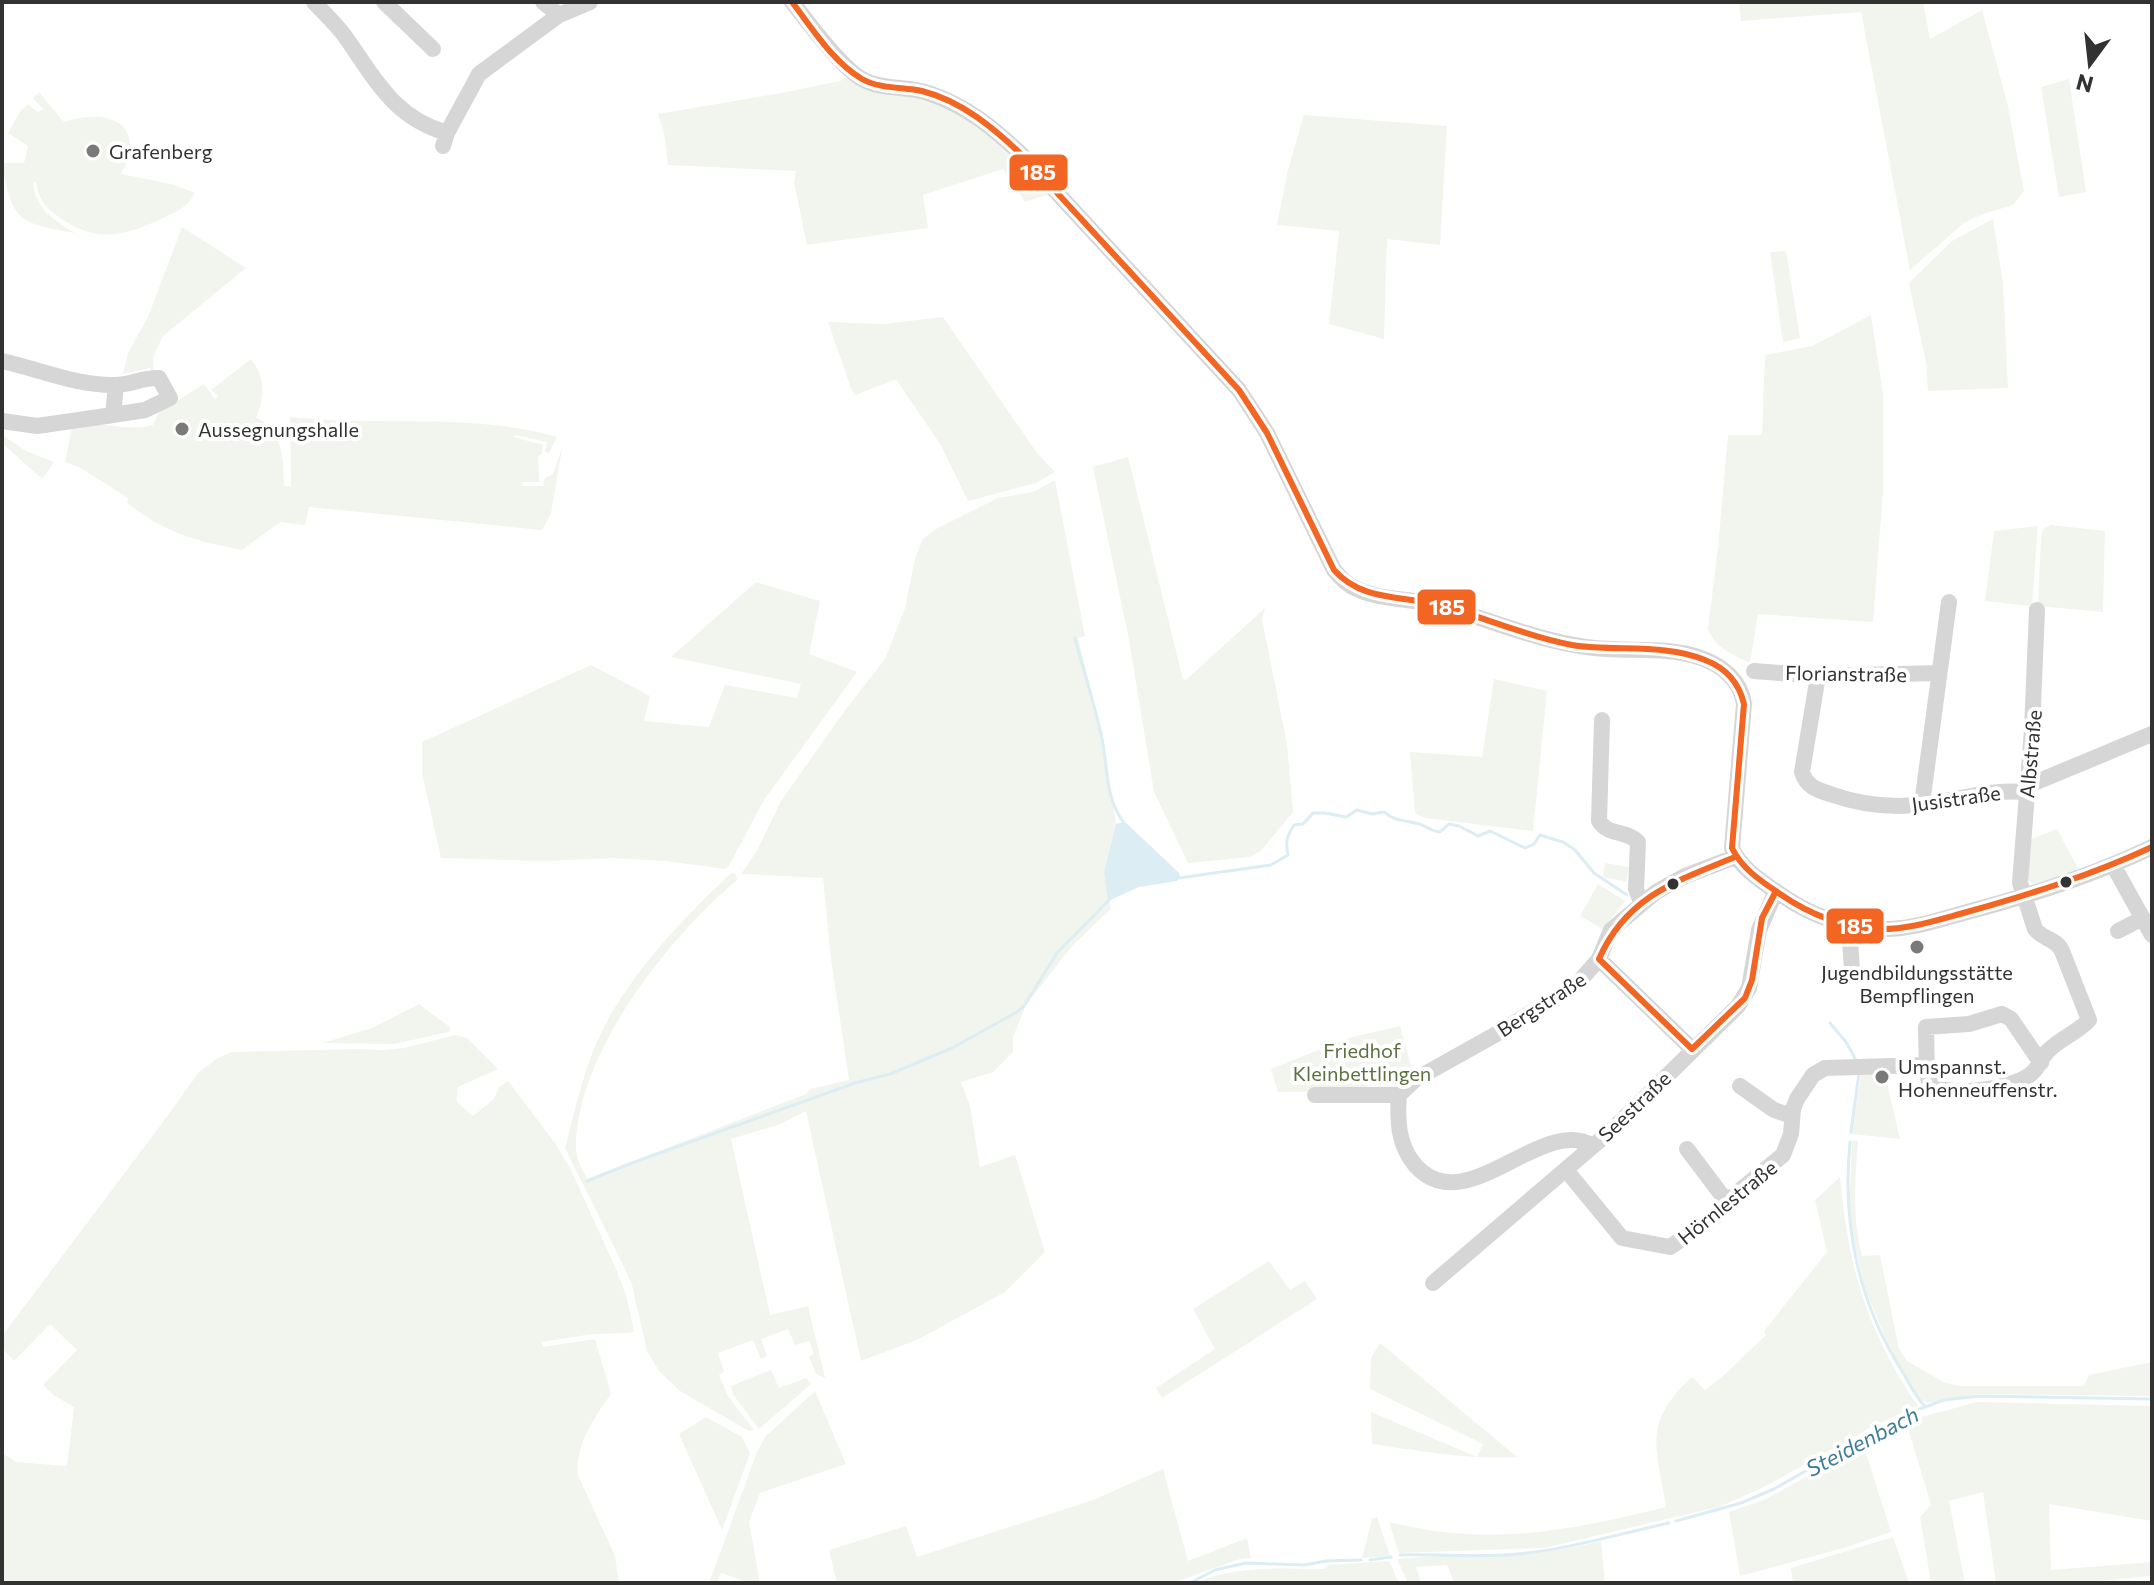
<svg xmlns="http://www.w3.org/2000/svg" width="2154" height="1585" viewBox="0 0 2154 1585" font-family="Commissioner,sans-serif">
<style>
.green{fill:#f2f5ed}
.water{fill:#dcedf3}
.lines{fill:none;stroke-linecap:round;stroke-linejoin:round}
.stream{stroke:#dcedf3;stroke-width:3}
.minor{stroke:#d6d6d6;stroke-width:16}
.bus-1-casing{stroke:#fff;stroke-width:12}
.bus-1{stroke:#f26522;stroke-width:6}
.poi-dot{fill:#7a7a7a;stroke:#fff;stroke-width:3}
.bus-dot{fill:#323232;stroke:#fff;stroke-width:3}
.labels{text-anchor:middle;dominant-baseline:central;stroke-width:8;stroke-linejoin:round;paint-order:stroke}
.poi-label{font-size:20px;fill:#323232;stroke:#fff;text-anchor:start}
.street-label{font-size:20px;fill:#323232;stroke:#fff}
.park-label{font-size:20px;fill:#5a703d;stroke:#fff}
.water-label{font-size:22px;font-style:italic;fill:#3d7d98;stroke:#fff}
.line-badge{stroke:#fff;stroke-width:3}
.badge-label{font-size:22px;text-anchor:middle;font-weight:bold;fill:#fff}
</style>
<rect width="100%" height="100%" fill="#fff"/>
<path class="green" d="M1739,2H1923L1930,39L1982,10L2007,102L2024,191L2013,205L1983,214L1964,223L1910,270L1861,12L1741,21Z
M849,76C891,89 940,99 977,125C1004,144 1027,170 1049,194L1025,202L1003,169L923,195L928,228L807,245L794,182L796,171L668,165L664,133L658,114L781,93L840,81Z
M2069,79L2086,192L2059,197L2041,87Z
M39,92L64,122C93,112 137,113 129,156C128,162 123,169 121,174L171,184L195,193C187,208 176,212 161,219C121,237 97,243 60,218C46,208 38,199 36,182H33C35,209 53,219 75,233C18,223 12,221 2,163H24L28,146L8,133L20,112L28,104L38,112L43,109L33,98Z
M1304,115L1447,126L1440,245L1387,239L1384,339L1329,324L1339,231L1277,225L1288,170Z
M1993,219L2003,284L2008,388L1928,391L1926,363L1909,283L1952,241Z
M182,227L246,268L163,336L153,357L154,372L151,373L150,368L123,374L128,353L148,317Z
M1786,251L1800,338L1783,342L1770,252Z
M1871,315L1883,394V491L1873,622L1758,614L1750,663C1732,654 1715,648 1708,629L1718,548L1728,435H1762L1765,355L1812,346Z
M943,317L1037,453L1055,472L1036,483L968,501L940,444L896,379L856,395L852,391L828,322L884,324Z
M251,359C266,378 265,397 256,418C283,427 284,462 284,486H291L290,417C379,427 470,412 557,437L549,453L545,452L547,442L515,435L514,437L543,445L542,454L538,456L539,482H523L522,486H543L545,478L553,474L562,448L551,514L542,530L309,507L305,525L280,522L242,550C192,540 168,534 127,503L128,498L79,467L65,462L72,427C99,418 126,433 153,425L159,412L204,384L215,399L218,396L211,390Z
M2,435L28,452L54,462L42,479L2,443Z
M1128,457L1183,679L1186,680L1265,608L1262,619L1287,744L1293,812L1261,851L1249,857L1188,863L1154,792L1129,640L1093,467Z
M1055,480L1085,636L1078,638L1103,737L1116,824L1104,872L1111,909L1072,946L1026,1005L1013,1037V1052L993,1072L961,1082L970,1106L980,1167L1015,1155L1045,1252L1005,1292L917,1340L861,1361L806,1111L781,1124L731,1139L770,1315L808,1306L825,1378L816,1374L809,1357L814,1354L809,1341L795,1345L788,1329L761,1339L767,1356L761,1359L753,1340L718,1353L724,1372L719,1375L728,1396L754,1430L749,1431L680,1391L659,1371L647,1351L632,1285L626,1271L565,1148C576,1106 585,1063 605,1025C636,967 684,918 731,873L736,874L737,880C668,938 574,1056 576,1150C577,1161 583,1170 587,1179L806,1094L810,1089L849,1080L831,959L823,878L741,874L756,852L781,801L846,709L885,659L905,608L915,558L923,539L936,529L998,498L1033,492Z
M2051,525L2105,531L2103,612L2038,606L2041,538L2043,529Z
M2038,526L2032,606L1985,601L1994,531Z
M756,582L820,601L809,654L857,672L764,800L729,866L725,869L666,861L614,858L543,861L441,858L422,773V742L591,665L650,696L644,721L709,727L725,685L797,698L801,684L671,657Z
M1494,679L1547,691L1533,831L1425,818L1415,813L1410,752L1482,757Z
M2057,829L2080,872L2033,884L2027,878L2029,840Z
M1605,863L1629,867L1626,882L1603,877Z
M1598,884L1625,901L1603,929L1580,916Z
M419,1004L450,1027L449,1032L394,1044L323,1043L372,1028Z
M1400,1026L1413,1073L1349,1091L1278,1092L1271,1069L1349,1038Z
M455,1035L467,1038L498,1069L458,1087L457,1102L473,1116L494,1099L499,1087L508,1081L555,1143L571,1170L616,1269L626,1295L634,1331L630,1333L593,1334L541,1342L543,1347L595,1339L611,1394C595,1416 575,1446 578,1475L615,1556L619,1583H2V1453L16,1462L67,1466L74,1407L55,1396L43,1385L77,1350L50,1324L14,1361L2,1348V1336L160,1126L199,1072L218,1058L231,1052L358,1049L382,1050L404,1048Z
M1861,1074L1881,1075L1883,1079H1886L1900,1139L1852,1134Z
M1852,1140L1858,1141C1855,1180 1852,1217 1862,1256L1880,1255L1899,1349L1907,1361L1944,1382L1959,1386H2084L2089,1375L2152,1362V1396L1980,1394L1927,1403L1919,1398L1893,1356L1865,1289L1849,1219Z
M1840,1177C1848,1266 1867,1332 1918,1406L1877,1424L1770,1484L1722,1506L1544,1548L1399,1553L1389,1522C1489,1547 1569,1531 1666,1507C1657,1448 1641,1424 1692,1377L1705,1390L1721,1378L1766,1335L1764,1331L1827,1252L1815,1200Z
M1269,1261L1290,1290L1305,1281L1317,1299L1162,1398L1156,1388L1215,1349L1193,1309Z
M1380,1343L1517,1457C1468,1460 1421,1451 1372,1444L1371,1412L1477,1457L1483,1444L1370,1389L1371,1358Z
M771,1370L779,1388L806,1378L811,1384L759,1429L734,1396L731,1386Z
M815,1391L846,1464L760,1493L749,1522L760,1583H750L721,1573L717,1583H709L757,1452L765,1437Z
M1977,1402L2152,1406V1521L2049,1504L2051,1570L2152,1562V1576L2077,1583H1996L1983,1492L1949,1501L1965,1583H1931L1920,1517L1931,1505L1908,1428L1865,1450L1891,1532L1844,1548L1740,1576L1729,1512L1766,1499L1907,1421Z
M706,1417L742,1437L750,1453L722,1530L679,1434Z
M1163,1469L1188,1561L1247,1538L1251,1558L1240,1559L1173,1583H837L829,1550L906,1526L917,1557L1093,1500Z
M1377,1517L1390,1556L1362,1558L1372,1519Z
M1893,1537L1909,1583H1793L1791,1568Z
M1601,1541L1605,1583H1454L1447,1565L1416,1567L1421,1583H1408L1397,1559C1469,1552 1529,1560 1601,1541Z
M1389,1561L1399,1583H1195C1236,1565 1280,1569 1324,1569L1328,1565Z"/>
<path class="water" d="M1125,822L1179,873L1180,877L1177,881L1139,887L1108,901L1104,872L1116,824Z"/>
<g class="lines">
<path class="stream" d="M1075,638C1083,670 1094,702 1101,734C1108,764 1104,797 1124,823
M1179,878L1271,865L1288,855C1285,842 1287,836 1294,825L1303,824L1313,813H1325L1346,817L1357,810L1372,814L1384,812C1395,821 1402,820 1415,823C1425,824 1429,831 1440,832L1449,824L1459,826L1478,836L1490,831L1525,848L1534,844L1540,835L1563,842L1575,850L1594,873L1627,895
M1830,1023L1846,1042L1857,1062
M1851,1132L1859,1073
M1850,1142C1842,1223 1858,1302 1902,1371C1910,1384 1915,1397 1926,1407
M587,1181L632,1163L855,1083L890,1074L952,1048L1017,1012L1024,1006L1057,953L1111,898
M1676,1521L1741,1503L1774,1489L1903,1415L1944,1400L1980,1396L2152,1399
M1400,1555C1439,1554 1479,1558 1518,1554C1569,1549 1619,1534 1669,1523
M1370,1560L1391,1557
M1190,1583L1215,1570L1246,1563L1304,1565L1326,1561L1361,1560"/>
<path class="minor" d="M314,2C324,13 335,23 344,35C375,78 392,117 447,133
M384,2L433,49
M543,2L559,15
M792,2C808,22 841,67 862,79C881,90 908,86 928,93C966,105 996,130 1024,157L1239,390L1267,433L1334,570C1341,578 1347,585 1357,589C1382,601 1413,598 1440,606C1489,619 1535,640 1586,647C1624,653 1665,645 1701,658C1722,665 1741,681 1744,704L1732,848C1739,866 1758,879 1774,890C1808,915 1847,930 1889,929C1915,928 1942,919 1967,912C2032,895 2092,876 2152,847
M443,146L447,133L479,74L559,15L590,2
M2,361C38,369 78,386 115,385C130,385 144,377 159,378L170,398L145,410L113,415
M2,421L37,426L113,415L116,385
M2037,610L2032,730L2020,883L2035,929C2042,939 2056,938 2062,951L2089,1020C2078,1032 2061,1038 2049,1050C2039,1059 2039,1071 2025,1078C2004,1089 1947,1099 1929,1082L1927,1073L1926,1027L1969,1024L2002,1014L2011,1019L2041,1063
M1754,671L1818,676L1938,673
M1818,676L1802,772C1806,786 1817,790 1830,794C1864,806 1899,809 1934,803C1966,798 1994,789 2027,792
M1602,720L1599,821C1608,836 1627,830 1638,842L1636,889L1641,902
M2027,786L2152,734
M1922,804L1949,602
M2113,865L2152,935
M1849,925L1852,970
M2118,931L2143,918
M1599,959L1692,1049
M1740,1086L1774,1110L1792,1116
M1315,1095H1399
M1399,1095L1416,1079L1500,1032L1577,984L1599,959L1611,930L1656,892L1685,876L1735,857
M1399,1095C1397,1120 1398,1145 1415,1165C1466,1223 1541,1114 1593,1146
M1687,1149L1727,1202
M1566,1170L1622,1238L1670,1247L1716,1216L1732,1197L1783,1155L1791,1134L1793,1109L1797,1099L1813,1075L1825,1068L1927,1065
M1433,1283L1613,1129L1738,1006L1749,988L1759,930L1776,891"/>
<defs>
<path id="bus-1" d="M792,2C812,28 833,62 862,79C880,89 902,87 922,91C962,101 995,129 1024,157L1239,390L1267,433L1334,570C1360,599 1394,596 1430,603C1478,614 1523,636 1572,645C1615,652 1664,643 1705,660C1726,668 1739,683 1744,704L1732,848C1742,869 1761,881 1780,894C1809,914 1842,927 1877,929C1908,930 1937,920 1967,912C2031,894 2092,875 2152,847
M1735,857C1676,881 1626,897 1599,959L1692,1049L1745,998L1752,980L1762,918L1776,891"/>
</defs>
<use href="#bus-1" class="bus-1-casing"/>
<use href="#bus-1" class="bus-1"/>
</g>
<g class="poi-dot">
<circle cx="93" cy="151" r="8"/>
<circle cx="182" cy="429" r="8"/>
<circle cx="1917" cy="947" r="8"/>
<circle cx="1882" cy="1077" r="8"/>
</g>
<g class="bus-dot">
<circle cx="2066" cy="882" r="7"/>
<circle cx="1673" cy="884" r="7"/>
</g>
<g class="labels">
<g class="poi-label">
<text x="109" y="151">Grafenberg</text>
<text x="198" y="429">Aussegnungshalle</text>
<text x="1917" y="972" text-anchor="middle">Jugendbildungsstätte<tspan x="1917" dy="23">Bempflingen</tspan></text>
<text x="1898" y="1066">Umspannst.<tspan x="1898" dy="23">Hohenneuffenstr.</tspan></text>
</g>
<g class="street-label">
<text transform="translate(1846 673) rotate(1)">Florianstraße</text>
<text transform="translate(2030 754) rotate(-85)">Albstraße</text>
<text transform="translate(1956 798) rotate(-8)">Jusistraße</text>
<text transform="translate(1541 1004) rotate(-33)">Bergstraße</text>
<text transform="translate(1634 1106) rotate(-44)">Seestraße</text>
<text transform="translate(1727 1202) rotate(-39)">Hörnlestraße</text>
</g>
<g class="park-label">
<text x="1362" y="1050">Friedhof<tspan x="1362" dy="23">Kleinbettlingen</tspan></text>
</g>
<g class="water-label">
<text transform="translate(1862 1441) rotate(-28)">Steidenbach</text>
</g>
</g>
<g class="line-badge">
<rect x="1008" y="153" width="61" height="39" rx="8" fill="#f26522"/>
<rect x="1416" y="588" width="61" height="38" rx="8" fill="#f26522"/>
<rect x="1825" y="907" width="60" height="38" rx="8" fill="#f26522"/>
</g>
<g class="badge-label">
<text x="1038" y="180">185</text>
<text x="1447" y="615">185</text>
<text x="1855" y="934">185</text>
</g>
<rect width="2154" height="1585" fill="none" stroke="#323232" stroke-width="8"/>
<g transform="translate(2090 64) rotate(195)" stroke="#ffffff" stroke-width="6" paint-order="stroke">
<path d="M0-6L14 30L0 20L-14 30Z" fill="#323232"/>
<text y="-12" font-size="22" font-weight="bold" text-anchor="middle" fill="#323232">N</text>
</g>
</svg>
